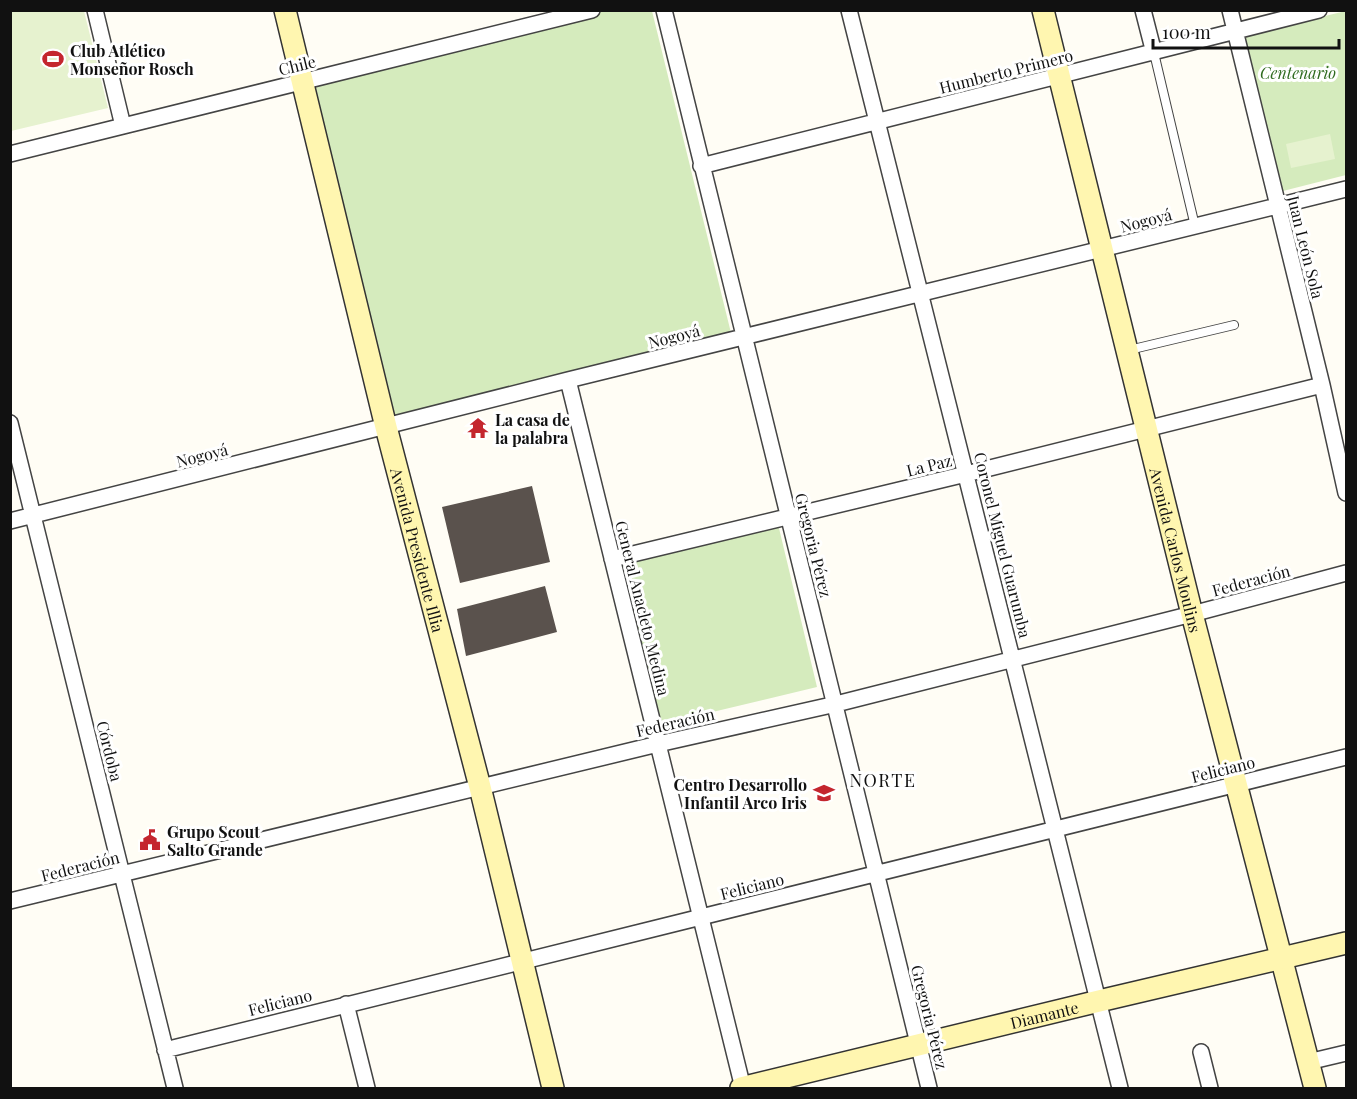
<svg xmlns="http://www.w3.org/2000/svg" width="1357" height="1099" viewBox="0 0 1357 1099" font-family="'Playfair Display',serif">
<style>
.green{fill:#d5ebbd}
.pitch{fill:#e6f2cf}
.building{fill:#5a524d}
.lines{fill:none;stroke-linecap:round;stroke-linejoin:round}
.lane-casing{stroke:#444;stroke-width:10}
.street-casing{stroke:#444;stroke-width:18}
.secondary-casing{stroke:#333;stroke-width:24}
.lane{stroke:#fff;stroke-width:8}
.street{stroke:#fff;stroke-width:15}
.secondary{stroke:#fff6b0;stroke-width:21}
.labels{text-anchor:middle;dominant-baseline:central;stroke-width:6;stroke-linejoin:round;paint-order:stroke}
.poi-label{font-size:16px;font-weight:bold;fill:#111;stroke:#fff;text-anchor:start}
.street-label{font-size:16px;fill:#111;stroke:#fff}
.park-label{font-size:16px;font-style:italic;fill:#2f6b1f;stroke:#fff}
.neighbourhood-label{font-size:18px;letter-spacing:1.5px;fill:#111;stroke:#fff}
</style>
<rect width="100%" height="100%" fill="#fffdf5"/>
<path class="green" d="M583,11H652L731,333L395,415L311,77Z
M1346,11V175L1279,192L1240,36Z
M778,524L817,687L658,725L619,562Z"/>
<path class="pitch" d="M10,11H84L108,108L11,131Z
M1330,134L1335,159L1291,168L1286,144Z"/>
<path class="building" d="M532,486L550,562L460,583L442,507Z
M545,586L557,632L466,656L457,609Z"/>
<g class="lines">
<defs>
<path id="lane" d="M1154,53L1195,226
M1129,350L1234,325"/>
<path id="street" d="M95,10L123,126
M664,10L929,1088
M849,10L1120,1088
M1143,10L1154,53
M1230,10L1322,385L1346,493
M10,154L592,10
M701,166L1319,10
M568,380L743,1088
M10,423L175,1088
M10,521L568,380L1346,189
M612,559L966,474L1322,385
M10,901L658,744L836,704L1192,614L1346,573
M346,1004L367,1088
M165,1050L1346,757
M1201,1052L1210,1088
M1308,1062L1346,1053"/>
<g id="secondary">
<path id="s1" d="M285,10L386,427L480,787L553,1088"/>
<path id="s2" d="M1043,10L1192,614L1315,1088"/>
<path id="s3" d="M741,1088L1099,1001L1346,943"/>
</g>
</defs>
<use href="#lane" class="lane-casing"/>
<use href="#street" class="street-casing"/>
<use href="#secondary" class="secondary-casing"/>
<use href="#lane" class="lane"/>
<use href="#street" class="street"/>
<use href="#secondary" class="secondary"/>
</g>
<defs>
<symbol id="stadium-bare" viewBox="-9 -9 18 18"><path d="M0-5a6.5 5 0 1 0 0 10a6.5 5 0 1 0 0-10ZM-3.5-1.8h7v3.6h-7Z" fill="#c4262e" stroke="#fff" stroke-width="2.5" paint-order="stroke"/></symbol>
<symbol id="temple-bare" viewBox="-9 -9 18 18"><path d="M0-6L5-2H3V0L6.5 2.5H4V6H1.5V3h-3V6H-4V2.5H-6.5L-3 0V-2H-5Z" fill="#c4262e" stroke="#fff" stroke-width="2.5" paint-order="stroke"/></symbol>
<symbol id="school-bare" viewBox="-9 -9 18 18"><path d="M0-5L7-2L0 1L-7-2ZM-4 1L0 2.5L4 1V4Q0 6-4 4Z" fill="#c4262e" stroke="#fff" stroke-width="2.5" paint-order="stroke"/></symbol>
<symbol id="civic-bare" viewBox="-9 -9 18 18"><path d="M-.6-6.5H3V-4.5H.6V-3L4-1V1h2V6H-6V1h2V-1L-.6-3ZM-1.2 2.5V6h2.4V2.5Z" fill="#c4262e" stroke="#fff" stroke-width="2.5" paint-order="stroke"/></symbol>
</defs>
<g fill-rule="evenodd">
<use href="#stadium-bare" x="38" y="44" width="30" height="30"/>
<use href="#temple-bare" x="463" y="413" width="30" height="30"/>
<use href="#school-bare" x="809" y="778" width="30" height="30"/>
<use href="#civic-bare" x="135" y="825" width="30" height="30"/>
</g>
<g class="labels">
<g class="poi-label">
<text x="70" y="50">Club Atlético<tspan x="70" dy="18">Monseñor Rosch</tspan></text>
<text x="495" y="419">La casa de<tspan x="495" dy="18">la palabra</tspan></text>
<text x="807" y="784" text-anchor="end">Centro Desarrollo<tspan x="807" dy="18">Infantil Arco Iris</tspan></text>
<text x="167" y="831">Grupo Scout<tspan x="167" dy="18">Salto Grande</tspan></text>
</g>
<g class="street-label">
<text transform="translate(297 65) rotate(-14)">Chile</text>
<text transform="translate(1006 71) rotate(-14)">Humberto Primero</text>
<text transform="translate(1146 220) rotate(-14)">Nogoyá</text>
<text transform="translate(1306 247) rotate(76)">Juan León Sola</text>
<text transform="translate(674 336) rotate(-14)">Nogoyá</text>
<text transform="translate(202 455) rotate(-14)">Nogoyá</text>
<text transform="translate(929 465) rotate(-14)">La Paz</text>
<text transform="translate(814 545) rotate(76)">Gregoria Pérez</text>
<text transform="translate(1003 545) rotate(76)">Coronel Miguel Guarumba</text>
<text stroke="none"><textPath href="#s1" startOffset="556">Avenida Presidente Illia</textPath></text>
<text stroke="none"><textPath href="#s2" startOffset="556">Avenida Carlos Moulins</textPath></text>
<text transform="translate(1251 580) rotate(-15)">Federación</text>
<text transform="translate(643 608) rotate(76)">General Anacleto Medina</text>
<text transform="translate(675 722) rotate(-13)">Federación</text>
<text transform="translate(110 751) rotate(76)">Córdoba</text>
<text transform="translate(1223 769) rotate(-14)">Feliciano</text>
<text transform="translate(80 866) rotate(-14)">Federación</text>
<text transform="translate(752 886) rotate(-14)">Feliciano</text>
<text transform="translate(280 1002) rotate(-14)">Feliciano</text>
<text stroke="none"><textPath href="#s3" startOffset="312">Diamante</textPath></text>
<text transform="translate(930 1017) rotate(76)">Gregoria Pérez</text>
</g>
<g class="park-label">
<text x="1298" y="72">Centenario</text>
</g>
<g class="neighbourhood-label">
<text x="883" y="780">NORTE</text>
</g>
</g>
<rect width="1357" height="1099" fill="none" stroke="#111111" stroke-width="24"/>
<path d="M1153 39v9h186v-9" fill="none" stroke="#111111" stroke-width="3"/>
<text x="1162" y="39" font-size="18" fill="#111111" stroke="#ffffff" stroke-width="4.5" paint-order="stroke">100 m</text>
</svg>
